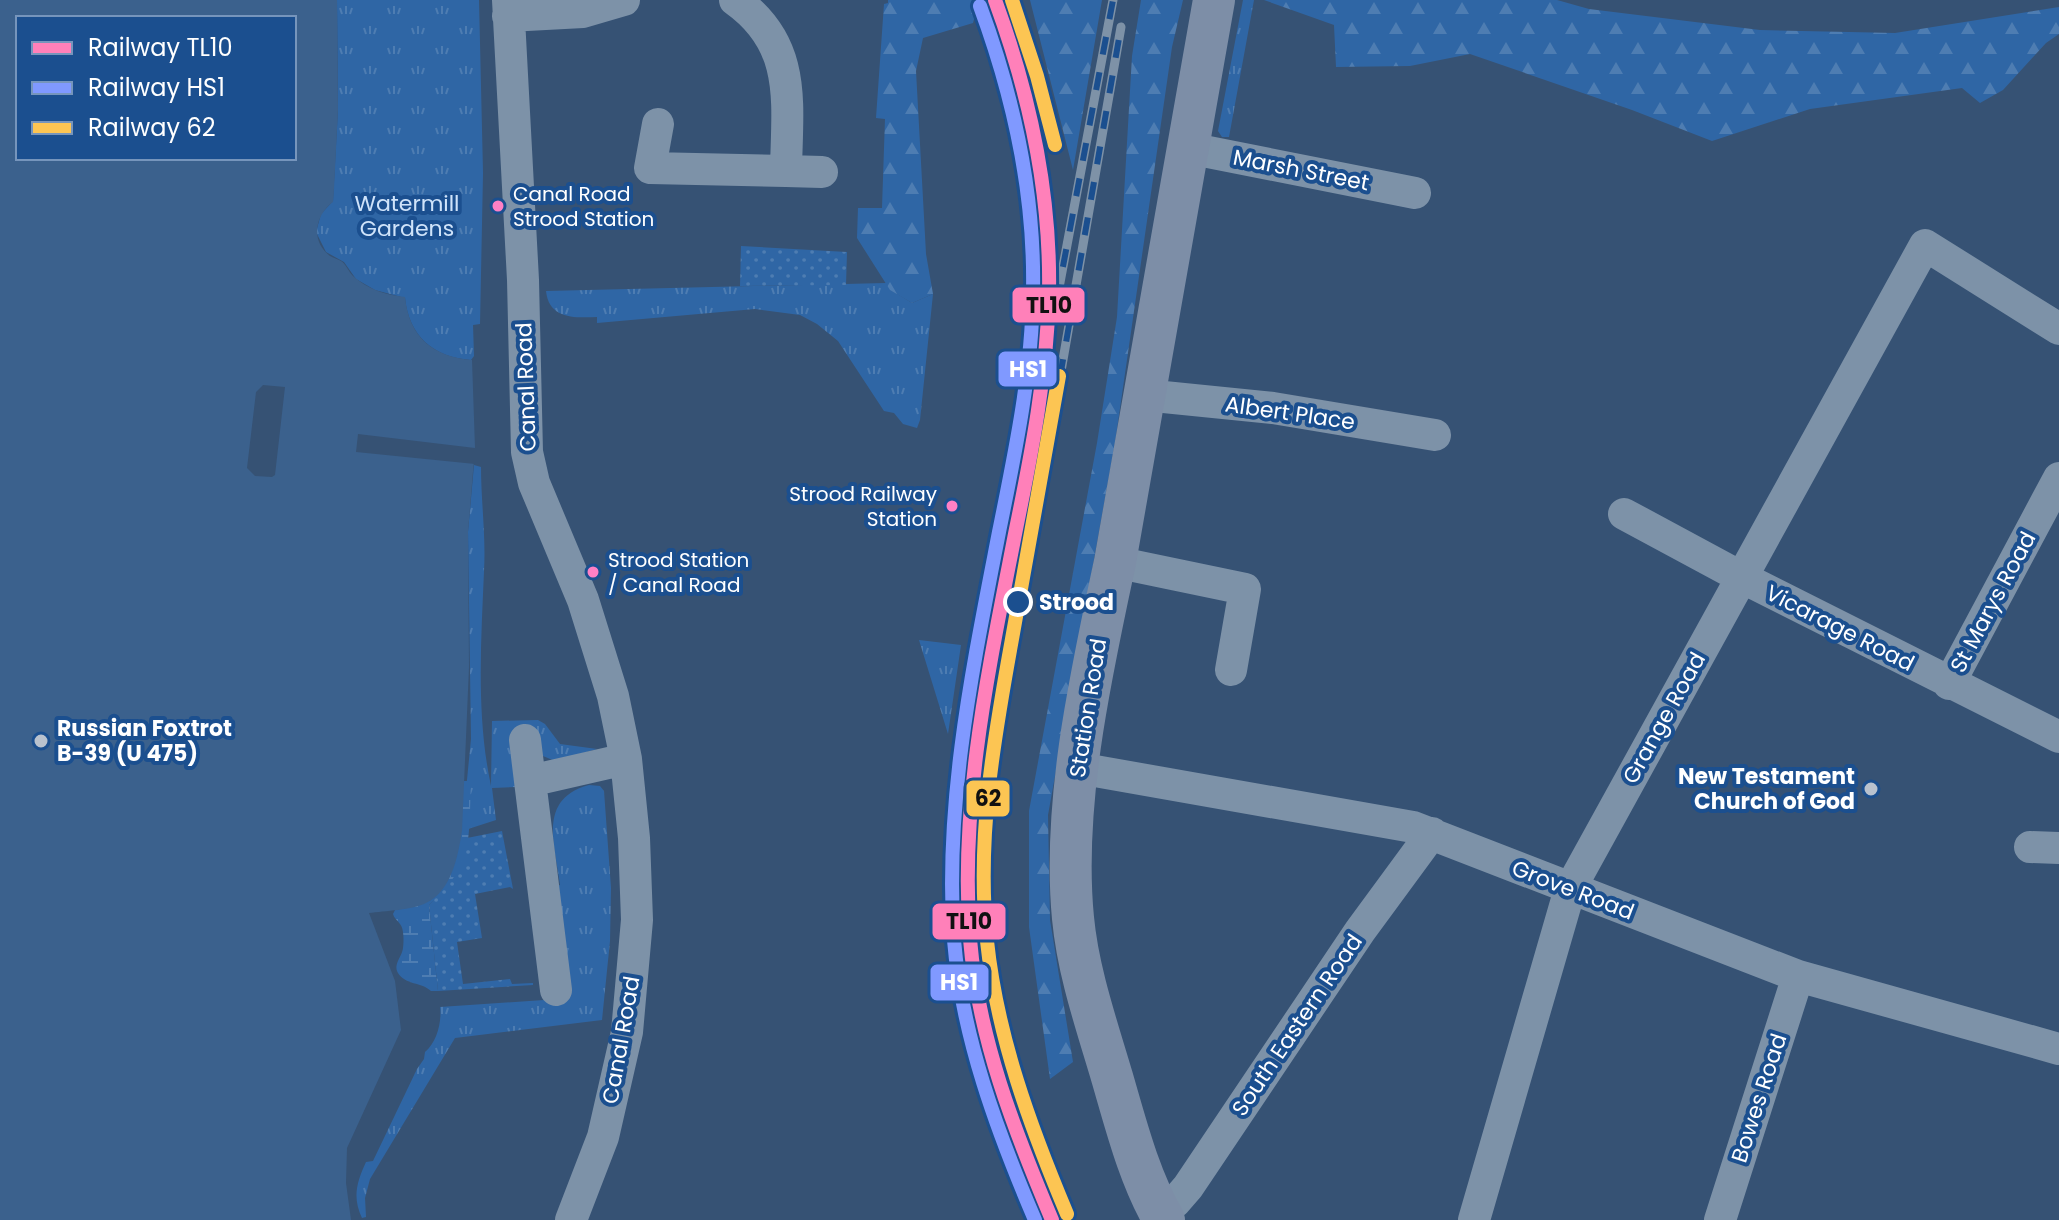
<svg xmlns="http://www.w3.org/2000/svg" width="2059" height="1220" viewBox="0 0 2059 1220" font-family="Poppins,sans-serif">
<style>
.grass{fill:url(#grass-tufts)}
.forest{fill:url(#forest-firs)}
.wetland{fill:url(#wetland-marsh)}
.garden{fill:url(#garden-dots)}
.water{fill:#3b618d;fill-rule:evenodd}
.pier{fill:#365274}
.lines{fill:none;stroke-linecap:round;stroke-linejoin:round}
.minor{stroke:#7d92a8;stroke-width:32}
.major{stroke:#7d8ea7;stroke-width:42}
.rail-casing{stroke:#7e92a7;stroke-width:9}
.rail{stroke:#1b4f8f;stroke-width:6;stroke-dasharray:18;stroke-linecap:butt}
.rail-1-casing{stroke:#1b4f8f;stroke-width:20}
.rail-2-casing{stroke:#1b4f8f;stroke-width:20}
.rail-3-casing{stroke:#1b4f8f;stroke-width:20}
.rail-1{stroke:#ff80b9;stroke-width:14}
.rail-2{stroke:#8099ff;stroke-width:14}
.rail-3{stroke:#fcc553;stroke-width:14}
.bus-dot{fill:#ff80c5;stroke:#1b4f8f;stroke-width:3}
.stop-dot{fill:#1b4f8f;stroke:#fff;stroke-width:4}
.poi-dot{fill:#b9c2ce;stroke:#1b4f8f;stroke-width:3}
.labels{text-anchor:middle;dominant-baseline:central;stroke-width:8;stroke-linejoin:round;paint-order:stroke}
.bus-label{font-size:20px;fill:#fff;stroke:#1b4f8f;text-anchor:start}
.street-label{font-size:22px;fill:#fff;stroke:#1b4f8f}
.park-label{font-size:22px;fill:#cfe3fa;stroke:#1b4f8f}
.stop-label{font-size:22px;font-weight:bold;fill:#fff;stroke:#1b4f8f;text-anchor:start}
.poi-label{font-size:22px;font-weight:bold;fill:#fff;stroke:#1b4f8f;text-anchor:start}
.line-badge{stroke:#1b4f8f;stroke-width:3}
.badge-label{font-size:22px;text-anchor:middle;font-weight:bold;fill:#fff}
.pale-badge-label{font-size:22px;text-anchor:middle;font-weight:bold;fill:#111}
</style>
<defs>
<pattern id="grass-tufts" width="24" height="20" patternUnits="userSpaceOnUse" patternTransform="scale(2)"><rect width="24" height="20" fill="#2f66a5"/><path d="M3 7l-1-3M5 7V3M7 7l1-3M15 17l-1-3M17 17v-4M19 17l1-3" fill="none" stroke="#4e7db2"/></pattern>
<pattern id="forest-firs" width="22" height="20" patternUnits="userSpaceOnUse" patternTransform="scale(2)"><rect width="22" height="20" fill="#2f66a5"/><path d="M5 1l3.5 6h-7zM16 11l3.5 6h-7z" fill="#4e7db2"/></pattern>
<pattern id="wetland-marsh" width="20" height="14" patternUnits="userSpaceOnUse" patternTransform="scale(2)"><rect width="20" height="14" fill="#2f66a5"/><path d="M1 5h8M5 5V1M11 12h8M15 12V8" fill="none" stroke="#4e7db2"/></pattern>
<pattern id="garden-dots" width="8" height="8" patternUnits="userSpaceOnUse" patternTransform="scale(2)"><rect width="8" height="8" fill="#2f66a5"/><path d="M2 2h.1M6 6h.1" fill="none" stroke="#4e7db2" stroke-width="1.8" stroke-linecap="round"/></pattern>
</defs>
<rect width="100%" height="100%" fill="#365274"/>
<path class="grass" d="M337,0H479L483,173L480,324L473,325L474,356L471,360C433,357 409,336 405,298L375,290L356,279L344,262L326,252L316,232L321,214L333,201L338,109Z
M1243,0H1254L1229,137H1222L1218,131Z
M886,283L891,290L912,303L933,294L920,420L917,428L903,424L894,413L884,411L838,341L817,324L800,315L755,309L597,323V317C574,318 549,319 546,291Z
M474,465L481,467C481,502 486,536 484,571C481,642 476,716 491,786L492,721L538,720L545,724L560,744L597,749L555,761L543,756L517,787L492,788L496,820L462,831L471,739L468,532Z
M919,640L961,645L948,734Z
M589,785L600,786L604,791L611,888L610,941L602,1020L455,1038L370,1179L365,1198L366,1217L362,1218C352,1197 357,1182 366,1162L373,1161L417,1069L424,1059L425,1052C437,1042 442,1022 440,1007L544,1000L553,887L560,885C555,845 537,799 589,785Z"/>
<path class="forest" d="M888,0H979L973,23L923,38L916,71L926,254L933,294L912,303L890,290L857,238L858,208H882L885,119L876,118L884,4L888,3Z
M1030,0H1102L1073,170Z
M1141,0H1183L1172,47L1115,443L1048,815L1050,920L1073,1062L1050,1079L1029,927V811L1097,443L1117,317L1132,56Z
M1264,0H1557L1589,9L1760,30L1895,33L2059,7V34L2046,43L2003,90L1980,103L1962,88L1810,109L1712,141L1632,110L1470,54L1410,66L1336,67L1334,25Z"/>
<path class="wetland" d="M460,781H471C469,814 473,854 453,882C446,891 437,897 429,905L438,991H431C422,982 405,985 398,973C393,964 402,957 403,948C404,942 404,928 400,924C397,920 394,918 393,914Z"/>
<path class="garden" d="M741,246L847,252L846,285L740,286Z
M502,831L513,889L510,887L475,894L482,938L457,942L463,984L510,979L512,984L533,983V985L438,991L429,905C452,881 463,872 467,838Z"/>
<path class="water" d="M0,0H337L338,109L334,189L333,202C315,215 310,241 330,256C333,258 338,259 341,261C346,264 348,271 353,276C367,289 386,295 405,297C409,337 433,357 472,360L475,448L468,532L469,667L462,831C458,855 452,891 426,903C413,910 384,911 369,913L395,981L401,1030L347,1148L346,1183L351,1220H0ZM18,18H294V158H18Z"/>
<path class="pier" d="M263,385L285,387L275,475L272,477L255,476L247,468L256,392Z
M358,434L475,448V464L356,452Z"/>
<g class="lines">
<path class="minor" d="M508,0L523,280L527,452L534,483L583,600L613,696L626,759L634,838L637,920L627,1032L603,1137L571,1220
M508,16L583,12L624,0
M658,124L650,168L786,171C787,103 798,45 735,0
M1188,148L1415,193
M786,171L822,172
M1144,395L1273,408L1435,435
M1624,514L1741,577L2059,737
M1115,562L1245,589L1231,670
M1949,684L2059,478
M525,740L530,781
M1078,768L1413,827L1798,976L2059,1049
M2030,847L2059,848
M556,990L530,781L626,759
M1160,1212L1175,1202L1188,1187L1360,931L1432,833
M1474,1220L1570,889L1925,245L2059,329
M1720,1220L1798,976"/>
<path class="major" d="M1164,1220C1139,1177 1126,1125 1112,1077C1097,1026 1078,972 1073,918C1062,804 1091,674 1115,562L1214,0"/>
<defs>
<path id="rail" d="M1043,373L1113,0
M1060,377L1121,27"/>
</defs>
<use href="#rail" class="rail-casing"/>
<use href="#rail" class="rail"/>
<defs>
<path id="rail-1" d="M995,0C1030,95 1051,192 1049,294C1047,373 1032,451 1016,529C990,663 959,801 970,939C978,1037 1014,1130 1052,1220"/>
<path id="rail-2" d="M980,6C1014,98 1035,192 1033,292C1032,373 1015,453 999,532C973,666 944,803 954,940C962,1037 997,1131 1035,1220"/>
<path id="rail-3" d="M1012,0L1037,76L1055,145
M1059,376C1044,464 1027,551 1012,639C994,738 976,839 987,941C997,1036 1030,1126 1067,1214"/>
</defs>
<use href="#rail-1" class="rail-1-casing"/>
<use href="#rail-2" class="rail-2-casing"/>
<use href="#rail-3" class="rail-3-casing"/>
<use href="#rail-1" class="rail-1"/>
<use href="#rail-2" class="rail-2"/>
<use href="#rail-3" class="rail-3"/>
</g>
<g class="bus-dot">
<circle cx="498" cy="206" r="7"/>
<circle cx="952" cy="506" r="7"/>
<circle cx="593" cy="572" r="7"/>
</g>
<circle class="stop-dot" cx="1018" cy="602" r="13"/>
<g class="poi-dot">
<circle cx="41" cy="741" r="8"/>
<circle cx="1871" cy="789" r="8"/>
</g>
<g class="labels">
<g class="bus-label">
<text x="513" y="194">Canal Road<tspan x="513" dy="25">Strood Station</tspan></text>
<text x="937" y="494" text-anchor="end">Strood Railway<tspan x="937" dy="25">Station</tspan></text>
<text x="608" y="560">Strood Station<tspan x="608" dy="25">/ Canal Road</tspan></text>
</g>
<g class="street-label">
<text transform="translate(1301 170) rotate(11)">Marsh Street</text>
<text transform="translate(526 387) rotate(-92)">Canal Road</text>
<text transform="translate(1290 413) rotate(8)">Albert Place</text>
<text transform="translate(1993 602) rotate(-62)">St Marys Road</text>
<text transform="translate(1840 628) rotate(27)">Vicarage Road</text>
<text transform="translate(1088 708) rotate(-81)">Station Road</text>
<text transform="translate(1664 718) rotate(-61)">Grange Road</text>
<text transform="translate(1573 890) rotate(21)">Grove Road</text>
<text transform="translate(1297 1025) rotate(-56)">South Eastern Road</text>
<text transform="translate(621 1040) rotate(-80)">Canal Road</text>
<text transform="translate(1759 1098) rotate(-72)">Bowes Road</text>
</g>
<g class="park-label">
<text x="407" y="203">Watermill<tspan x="407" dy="25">Gardens</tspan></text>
</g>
<g class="stop-label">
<text x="1039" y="602">Strood</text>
</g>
<g class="poi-label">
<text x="57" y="728">Russian Foxtrot<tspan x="57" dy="25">B-39 (U 475)</tspan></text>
<text x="1855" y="776" text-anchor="end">New Testament<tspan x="1855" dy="25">Church of God</tspan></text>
</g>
</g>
<g class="line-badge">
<rect x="1011" y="286" width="75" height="38" rx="8" fill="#ff80b9"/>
<rect x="997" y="350" width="61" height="38" rx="8" fill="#8099ff"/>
<rect x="965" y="779" width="46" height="39" rx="8" fill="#fcc553"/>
<rect x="931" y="902" width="76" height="39" rx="8" fill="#ff80b9"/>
<rect x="929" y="963" width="61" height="39" rx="8" fill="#8099ff"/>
</g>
<g class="badge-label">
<text x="1028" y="377">HS1</text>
<text x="959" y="990">HS1</text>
</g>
<g class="pale-badge-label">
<text x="1049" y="313">TL10</text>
<text x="988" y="806">62</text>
<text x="969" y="929">TL10</text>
</g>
<rect x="16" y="16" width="280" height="144" fill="#1b4f8f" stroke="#7695bc" stroke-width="2"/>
<rect x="32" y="42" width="40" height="12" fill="#ff80b9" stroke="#7695bc" stroke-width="2"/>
<text x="88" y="56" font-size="24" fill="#ffffff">Railway TL10</text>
<rect x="32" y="82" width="40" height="12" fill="#8099ff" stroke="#7695bc" stroke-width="2"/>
<text x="88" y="96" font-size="24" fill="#ffffff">Railway HS1</text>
<rect x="32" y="122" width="40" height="12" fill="#fcc553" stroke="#7695bc" stroke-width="2"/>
<text x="88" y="136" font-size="24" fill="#ffffff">Railway 62</text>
</svg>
